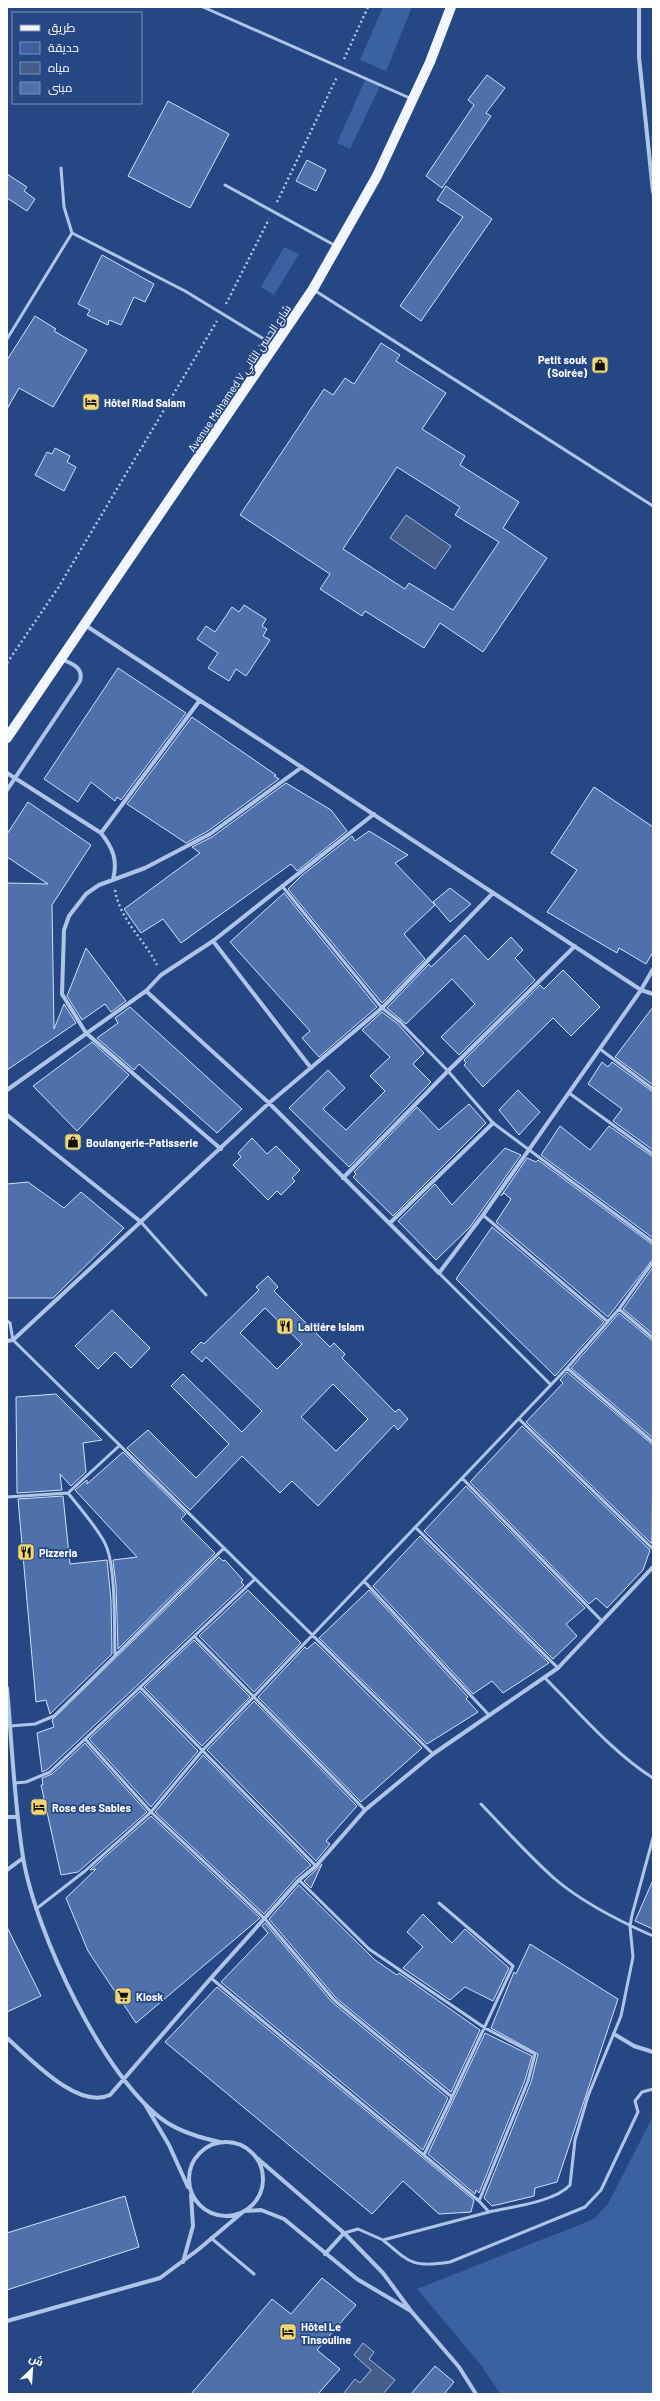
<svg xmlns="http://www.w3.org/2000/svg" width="660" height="2401" viewBox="0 0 660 2401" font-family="Barlow,Cairo,sans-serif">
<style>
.green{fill:#3a61a1}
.water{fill:#445d89;stroke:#a3bee8}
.building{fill:#4e71ac;stroke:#d3e0f6;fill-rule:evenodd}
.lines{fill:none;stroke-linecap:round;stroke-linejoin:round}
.path{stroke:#afc5e8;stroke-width:2.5;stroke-dasharray:2 3;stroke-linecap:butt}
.lane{stroke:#afc5e8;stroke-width:3}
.street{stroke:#afc5e8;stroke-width:4}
.primary{stroke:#f1f5fe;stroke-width:10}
.labels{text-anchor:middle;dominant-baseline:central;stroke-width:3.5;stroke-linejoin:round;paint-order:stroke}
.poi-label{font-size:11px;font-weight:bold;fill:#fff;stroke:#254884;text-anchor:start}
.street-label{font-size:11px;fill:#fff;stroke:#254884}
</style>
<rect width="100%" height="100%" fill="#254884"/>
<path class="green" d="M383,7H412L386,71L360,60Z
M365,80L380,86L350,149L337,143Z
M284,247L299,254L274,295L261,287Z
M653,2116V2394H500L481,2365L417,2289L594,2219L608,2204Z"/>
<path class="water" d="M406,515L451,546L435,569L390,538Z
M363,2343L374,2352L369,2359L395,2380L383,2394H343L355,2379L360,2383L371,2370L354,2355Z"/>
<path class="building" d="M487,75L505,88L486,113L491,116L442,188L426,176L474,105L468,100Z
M168,101L229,134L190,208L128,176Z
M307,160L326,170L316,191L296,181Z
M7,174L27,187L24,191L35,199L27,211L7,198Z
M446,186L492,219L421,321L400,306L463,217L437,200Z
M102,255L154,284L145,302L134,297L121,325L109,320L108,325L87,315L90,310L78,304Z
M35,316L56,329L54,331L87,350L53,407L19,388L7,409V360Z
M381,343L400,355L396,361L446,393L422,429L465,456L460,465L519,502L503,528L547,558L483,652L440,623L424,648L365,611L362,616L320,589L330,574L240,515L324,389L333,395L345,378L354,384ZM397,467L460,507L455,515L499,542L453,610L409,583L405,589L343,549Z
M55,448L70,456L67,462L76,467L64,491L35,475L47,452L52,454Z
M244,605L266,619L262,626L267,629L263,636L270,640L246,676L236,669L229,681L208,668L218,653L197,639L206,626L215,632L232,607L239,612Z
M118,668L186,713L121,800L117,797L115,801L91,782L78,802L44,779Z
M192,717L276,775L274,776L279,779L208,831L186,843L127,804Z
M286,783L331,810L347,831L297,871L291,864L181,943L163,919L141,933L124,909L200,853L192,847L212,837Z
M594,787L653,827V952L646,964L619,948L617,953L547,912L577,870L551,853Z
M28,802L91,845L52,905L54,1029L64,1004L76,1023L7,1070V883L48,884L7,857V834Z
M369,831L408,855L395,863L435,905L404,934L425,959L382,1003L288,889L301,876L352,836L355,841Z
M450,888L471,904L450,922L433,902Z
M284,893L377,1007L319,1057L302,1038L310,1031L230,942Z
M465,935L488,960L511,937L523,950L515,958L535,980L459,1055L441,1037L475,1004L452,979L406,1024L387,1008L429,964L431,967Z
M86,948L126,1001L111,1012L105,1004L82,1020L67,996Z
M563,970L600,1007L571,1036L553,1018L483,1087L464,1065L466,1063L464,1060L540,985L544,989Z
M130,1007L242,1109L217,1133L139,1064L134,1070L97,1038L118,1023L115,1018Z
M653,1007V1085L615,1057Z
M382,1012L398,1024L424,1053L413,1064L431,1082L349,1167L289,1108L328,1070L345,1088L323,1109L346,1130L385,1091L370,1076L390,1057L362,1030Z
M92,1042L129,1075L77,1131L33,1086Z
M602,1062L608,1067L612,1062L653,1092V1150L613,1121L622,1109L588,1084Z
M518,1090L540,1112L519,1135L499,1110Z
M469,1104L486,1123L393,1216L353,1177L356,1174L354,1172L417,1107L439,1130Z
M560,1126L590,1150L609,1126L653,1157V1238L541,1155Z
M252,1138L267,1154L276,1146L300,1170L292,1178L295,1181L281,1195L277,1191L268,1200L233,1165L241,1157L238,1153Z
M505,1148L521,1155L470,1227L436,1260L398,1221L435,1184L452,1205Z
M527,1158L536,1162L538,1160L653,1245V1259L608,1317L496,1222L511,1199L504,1193L501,1196Z
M28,1182L64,1208L81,1192L124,1228L53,1298H7V1184Z
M492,1227L604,1322L555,1376L456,1279Z
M653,1267V1334L623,1309Z
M268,1276L278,1287L274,1291L330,1347L334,1343L345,1354L342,1358L395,1412L399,1409L408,1419L398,1430L394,1425L318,1506L292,1481L280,1493L242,1456L190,1510L127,1448L148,1430L196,1478L229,1444L171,1386L183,1374L242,1432L262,1411L206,1357L202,1362L191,1352L201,1342L204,1344L259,1290L256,1287ZM265,1308L302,1344L277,1369L240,1333ZM333,1384L368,1419L336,1451L301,1417Z
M112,1310L150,1348L131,1368L115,1352L98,1369L75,1346Z
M619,1313L653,1341V1438L571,1368Z
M567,1372L653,1445L652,1544L526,1422L563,1383L560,1380Z
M56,1394L102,1440L83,1443L86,1472L71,1486L60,1474L62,1490L17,1493L16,1397Z
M522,1426L650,1550L643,1570L607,1608L596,1598L589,1604L470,1482Z
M123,1452L186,1514L181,1519L215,1553L118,1649L116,1585L113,1560L137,1557L75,1490L87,1480V1484Z
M466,1486L585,1608L566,1624L577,1636L553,1659L424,1531Z
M63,1496L70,1564L107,1560L111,1600L112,1654L50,1714L46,1700L36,1702L18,1499Z
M420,1536L549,1663L503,1693L492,1681L473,1694L373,1586Z
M219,1557L223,1561L225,1560L243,1580L241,1582L244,1585L48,1769L42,1772L37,1733L54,1727L52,1720Z
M248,1590L301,1643L254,1692L199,1636Z
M369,1590L468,1697L466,1699L478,1712L427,1744L319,1638Z
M194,1640L250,1697L202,1746L144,1687Z
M315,1642L422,1748L361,1802L258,1697L305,1647L307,1649Z
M140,1691L198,1751L151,1807L89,1739Z
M254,1701L357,1806L326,1841L330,1844L316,1861L207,1750Z
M85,1743L147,1812L78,1872L61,1875L41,1785H43L42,1778L52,1774Z
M203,1755L311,1865L296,1878L264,1914L155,1812Z
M151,1816L260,1918L136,2023L88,1951L66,1898L96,1869L90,1870Z
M322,1864L311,1888L304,1881Z
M653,1880V1929L635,1921Z
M299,1885L375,1960L397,1975L399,1973L480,2030L451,2092L336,1998L269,1919Z
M423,1914L452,1943L465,1929L509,1968L493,2001L465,1987L450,2000L403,1968L423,1947L407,1932Z
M265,1923L332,2002L448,2098L423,2150L221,1982L268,1933L262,1926Z
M7,1927L41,1996L7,2012Z
M530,1944L618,1999L557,2182L535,2188L534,2196L492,2206L484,2198L531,2082L538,2054L491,2028L514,1972L516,1974Z
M217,1987L474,2200L471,2212L439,2214L403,2181L372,2214L165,2042Z
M485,2033L532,2056L525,2080L479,2193L476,2190L475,2194L428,2154Z
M125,2196L139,2247L7,2290V2233Z
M322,2278L356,2305L317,2350L340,2369L318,2394H191L272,2299L291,2314Z
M435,2366L454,2382L444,2394H411Z"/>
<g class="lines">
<path class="path" d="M344,59L368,7
M277,202L337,77
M226,304L269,219
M7,663L58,588L217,321
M115,890C120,920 144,939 157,965"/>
<path class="lane" d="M203,7L412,99
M61,168L64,207L72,233
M225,185L336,246
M314,290L653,506
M7,339L72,233L185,291L272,344
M282,886L382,1008L400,1022L448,1071L493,1123L653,1242
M600,1049L653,1089
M569,1093L653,1154
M483,1215L607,1321
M141,1222L206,1295
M439,1273L551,1385
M619,1309L653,1338
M7,1321L10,1323L13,1340L433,1754
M567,1368L653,1442
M519,1419L653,1549
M462,1478L602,1621
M68,1493L119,1446
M7,1497L68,1493C79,1507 102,1533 107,1548C116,1573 114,1626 115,1654
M415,1527L558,1668
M364,1581L489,1715
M195,1637L365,1810
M545,1678C579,1712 612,1752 653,1778
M140,1687L316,1866
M10,1726L35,1724L54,1716L224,1548
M86,1740L151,1812L265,1919L334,2000L452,2097L424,2155
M15,1783L26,1782L50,1772L255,1579
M481,1804C505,1829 529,1856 555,1879C583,1903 619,1921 653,1936
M299,1880L369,1949L485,2028L535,2054L528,2081L479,2201
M439,1903L513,1966L452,2097
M36,1909L85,1871L151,1812L202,1751L567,1368L619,1309L653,1262
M211,1978L479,2201L489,2212L383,2240L358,2229L344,2233
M489,2212C510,2207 555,2202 570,2185L575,2140L588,2096L621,2016L633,1957L630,1926L632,1915L653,1838
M211,2238L254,2274
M383,2240C410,2263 413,2268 450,2262L585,2207L601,2190L638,2112L635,2101L642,2092L653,2089"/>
<path class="street" d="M639,7V57L653,192
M85,625L641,990L653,994
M7,773L101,833C113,848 118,860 113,880
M7,790L80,681C84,667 71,663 61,659
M101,833L200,700
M213,941L311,1068
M146,991L269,1103L439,1273L483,1215L641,990L653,969
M7,1090L146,991L161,975L213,941L374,814
M7,1115L141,1222
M221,1149L86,1033L62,994L64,930L69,916L86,894L99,885L145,868L210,834L302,767
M343,1178L448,1071L575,946
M390,1223L493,1123
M7,1341L13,1340L269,1103L382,1008L493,893
M7,1688C12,1744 14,1801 23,1857C35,1931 104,2080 166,2122C183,2133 201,2138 220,2142
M7,1817H18
M7,1870L23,1858
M614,2034L634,2046L653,2052
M7,2038C30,2058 77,2110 110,2095L211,1978L299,1880L316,1866L365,1810L433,1754L558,1668L653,1567
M146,2106L169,2145L188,2187
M189 2179a37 37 0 1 1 74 0a37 37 0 1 1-74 0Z
M257,2158L344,2233L383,2273L411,2311L459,2367L476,2394
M325,2254L344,2233
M183,2262L193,2226L191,2195
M7,2321L160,2278L199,2249L244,2211L261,2210L284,2219L357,2279L411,2311"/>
<path class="primary" d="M7,738L313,289L377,176L430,62L451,7"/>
</g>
<defs>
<symbol id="shop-square" viewBox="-11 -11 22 22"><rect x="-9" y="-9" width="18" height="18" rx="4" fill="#f1d673" stroke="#254884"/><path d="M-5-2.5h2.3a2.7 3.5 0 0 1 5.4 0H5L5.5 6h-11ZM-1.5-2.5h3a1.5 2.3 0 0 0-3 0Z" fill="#111"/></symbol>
<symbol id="hotel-square" viewBox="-11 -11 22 22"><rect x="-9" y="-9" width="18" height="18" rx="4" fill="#f1d673" stroke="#254884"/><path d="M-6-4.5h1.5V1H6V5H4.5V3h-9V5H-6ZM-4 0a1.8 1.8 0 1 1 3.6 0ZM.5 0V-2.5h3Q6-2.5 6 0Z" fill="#111"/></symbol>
<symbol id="restaurant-square" viewBox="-11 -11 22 22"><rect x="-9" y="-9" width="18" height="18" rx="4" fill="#f1d673" stroke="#254884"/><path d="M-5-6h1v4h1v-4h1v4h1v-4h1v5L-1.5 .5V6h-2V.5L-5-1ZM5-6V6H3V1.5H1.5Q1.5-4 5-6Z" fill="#111"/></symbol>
<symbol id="supermarket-square" viewBox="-11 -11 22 22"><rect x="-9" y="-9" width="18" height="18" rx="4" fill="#f1d673" stroke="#254884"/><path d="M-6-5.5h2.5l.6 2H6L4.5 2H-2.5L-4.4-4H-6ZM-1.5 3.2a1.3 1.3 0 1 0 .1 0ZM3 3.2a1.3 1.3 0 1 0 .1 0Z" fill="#111"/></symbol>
</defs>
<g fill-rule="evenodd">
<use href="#shop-square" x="590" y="355" width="20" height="20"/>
<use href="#hotel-square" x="81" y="392" width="20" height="20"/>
<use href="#shop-square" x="63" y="1132" width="20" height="20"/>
<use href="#restaurant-square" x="275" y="1316" width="20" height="20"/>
<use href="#restaurant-square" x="16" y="1542" width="20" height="20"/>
<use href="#hotel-square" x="29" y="1797" width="20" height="20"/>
<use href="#supermarket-square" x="113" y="1986" width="20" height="20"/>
<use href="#hotel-square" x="278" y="2322" width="20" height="20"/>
</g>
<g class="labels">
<g class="poi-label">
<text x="587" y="359" text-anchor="end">Petit souk<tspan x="587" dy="13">(Soirée)</tspan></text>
<text x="104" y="402">Hôtel Riad Salam</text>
<text x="86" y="1142">Boulangerie-Patisserie</text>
<text x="298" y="1326">Laitiére Islam</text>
<text x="39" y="1552">Pizzeria</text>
<text x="52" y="1807">Rose des Sables</text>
<text x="136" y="1996">Kiosk</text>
<text x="301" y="2326">Hôtel Le<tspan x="301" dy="13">Tinsouline</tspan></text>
</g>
<g class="street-label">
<text transform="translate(239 378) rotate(-56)">Avenue Mohamed V شارع الحسن الثاني</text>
</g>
</g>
<rect width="660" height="2401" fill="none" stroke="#ffffff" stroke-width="16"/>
<rect x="12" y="12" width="130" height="92" fill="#254884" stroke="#7c91b5"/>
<rect x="20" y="25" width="20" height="6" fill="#f1f5fe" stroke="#7c91b5"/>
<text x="48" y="32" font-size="12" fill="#ffffff">طريق</text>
<rect x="20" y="42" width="20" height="12" fill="#3a61a1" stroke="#7c91b5"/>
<text x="48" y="52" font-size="12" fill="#ffffff">حديقة</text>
<rect x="20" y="62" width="20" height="12" fill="#445d89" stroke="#7c91b5"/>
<text x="48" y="72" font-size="12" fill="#ffffff">مياه</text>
<rect x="20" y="82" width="20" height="12" fill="#4e71ac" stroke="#7c91b5"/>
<text x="48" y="92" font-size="12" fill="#ffffff">مبنى</text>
<g transform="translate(32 2369) rotate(25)" stroke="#254884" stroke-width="3" paint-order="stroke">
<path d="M0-3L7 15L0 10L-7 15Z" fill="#ffffff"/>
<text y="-6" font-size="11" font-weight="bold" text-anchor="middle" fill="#ffffff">ش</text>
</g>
</svg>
